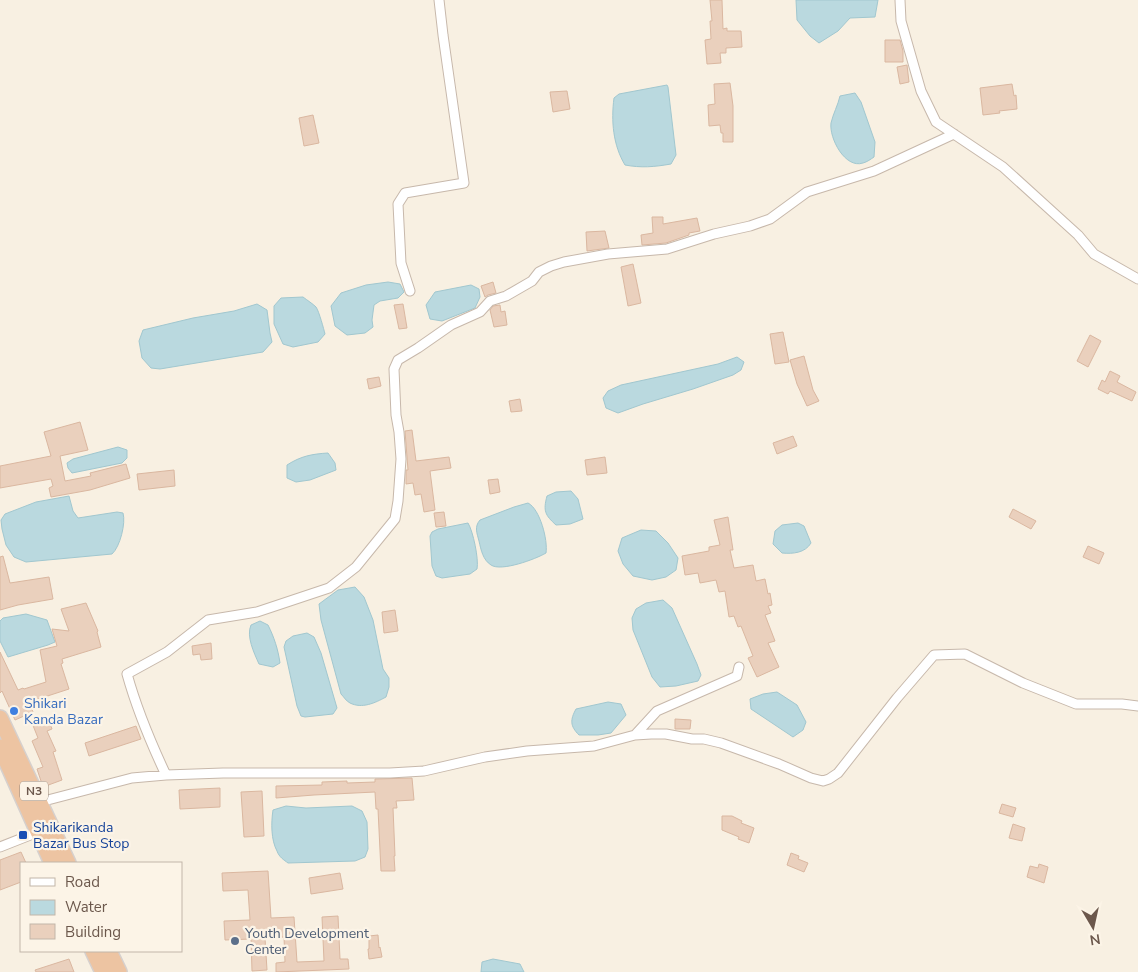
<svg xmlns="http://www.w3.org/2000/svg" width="1138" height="972" viewBox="0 0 1138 972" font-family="'Nunito Sans',sans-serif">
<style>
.water{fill:#bad9df;stroke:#a1c7cf}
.building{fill:#ead0bd;stroke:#dab7a0}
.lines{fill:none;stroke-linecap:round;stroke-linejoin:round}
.minor-casing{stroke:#c7b8ab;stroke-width:11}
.trunk-casing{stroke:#d6d0cd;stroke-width:18}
.minor{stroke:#fff;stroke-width:9}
.trunk{stroke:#edc4a2;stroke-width:15}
.shop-dot{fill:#3f7fe0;stroke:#fcf4e7;stroke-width:2}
.transit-dot{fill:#1a4fb4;stroke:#fcf4e7;stroke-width:2}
.service-dot{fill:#5c6f8a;stroke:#fcf4e7;stroke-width:2}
.labels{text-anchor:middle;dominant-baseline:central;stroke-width:4.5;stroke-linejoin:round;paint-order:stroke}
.shield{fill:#fcf4e7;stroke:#97877a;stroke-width:1}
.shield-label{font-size:12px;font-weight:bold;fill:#6c584c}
.shop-label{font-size:14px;fill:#366cbe;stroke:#fcf4e7;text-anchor:start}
.transit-label{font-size:14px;fill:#164399;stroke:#fcf4e7;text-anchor:start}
.service-label{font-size:14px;fill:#4e5e75;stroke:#fcf4e7;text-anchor:start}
</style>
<rect width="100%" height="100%" fill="#f8f0e2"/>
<path class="water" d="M796,0H878L875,17L850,18L838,31L819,43L810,36L797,20Z
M667,85L668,87L676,155L671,164C654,167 641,168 625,165C613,145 611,121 614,98L619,94Z
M855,93L861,102L875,142L874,157C871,159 867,162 863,163C845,169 829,138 831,123C833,114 838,105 840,96Z
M388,282L400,284L404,292L398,298L380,301L374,305L372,320L373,327L365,333L347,335L335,326L331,306L341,293L366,285Z
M471,285L479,289L480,297L475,308L442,321L430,319L426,305L435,292Z
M303,297C307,300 313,304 316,307C319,311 324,330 325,334L318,342L293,347L283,344L274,324V306L281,298Z
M257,304L267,310L270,333L272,342L263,352L160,369L151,368L142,358L139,341L143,330L193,318L234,311Z
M737,357L744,362L741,370L733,375L693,389L643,404L618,413L606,408L603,398L608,391L621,385L718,364Z
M118,447L127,450V458L122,463L72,473L68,468L67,463L73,459Z
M328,453L335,463L336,470L310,480L296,482L287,478V465C301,456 312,454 328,453Z
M571,491L578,499L583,519L570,524L556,525C545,515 543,511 547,496L556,492Z
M69,496L73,511L78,518L117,512L123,513C126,523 120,547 112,554L26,562L14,557L6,545L2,529L1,520L5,514L36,502Z
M528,503C540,509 548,540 546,553C536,559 501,572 491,565C483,560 481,550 479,541C477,533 474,527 480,520L514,507Z
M468,523C473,531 479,559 477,569L470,574L442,578L436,576L432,566L430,536L432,532L438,529Z
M798,523L804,526L811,543C805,553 793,554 782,553L773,544L775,531L782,525Z
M641,530L656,531L668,543L678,558L676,570L666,577L652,580L633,576L623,564L618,551L622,538Z
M355,587L364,597L373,620L383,669L389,678V687L386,697C375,703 362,709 350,703C346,701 344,697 341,694L321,620L319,604L338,590Z
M663,600L672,608L697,664L701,675L698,681L676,686L660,687L652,677L633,630L632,618L636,609L646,603Z
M26,614L47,620L55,642L48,645L8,657L0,641V621L3,618Z
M260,621L268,625C274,637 278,649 280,663L273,667L259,664C254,653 246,636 251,625Z
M307,633L314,637L321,653L337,708L333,714L305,717L301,716L297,706L284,647L286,641L293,636Z
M777,692L797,705L806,722L803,730L793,737L751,709L750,699L763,694Z
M608,702L621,704L626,715L611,733L598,735H579C570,726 570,720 576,709Z
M286,806L306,808L352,806L362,811L367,822L368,849L365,857L355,861L288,863C284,860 279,857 277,851C271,840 271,823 273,810Z
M493,959L520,964L524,972H481L482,962Z"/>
<path class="building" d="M710,0H722L723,29L727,28V31H741L742,47L726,48V53H720L721,63L707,64L705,40L711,39L710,21H712Z
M885,40H900L903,51V62H885Z
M907,65L909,82L900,84L897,67Z
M730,83L733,106V142H723V133H721L720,125L709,126L708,105L715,104L714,84Z
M1012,84L1014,96L1016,95L1017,109L999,111L1000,113L983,115L980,88Z
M567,91L570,109L553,112L550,92Z
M313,115L319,143L304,146L299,118Z
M652,217H663V224L697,218L700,231L689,233V235L666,243L642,245L641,235L653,233Z
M605,231L609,248L587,251L586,232Z
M633,264L641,303L628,306L621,267Z
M493,282L496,293L488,295L485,297L481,286Z
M403,304L407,328L399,329L394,305Z
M500,305L501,312L505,311L507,325L494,327L490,310L493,306Z
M783,332L789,362L775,364L770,334Z
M1090,335L1101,341L1088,367L1077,361Z
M804,356L813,390L819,401L807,406L797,384L790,360Z
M1110,371L1120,376L1117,382L1136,392L1132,401L1110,391L1108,394L1098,389L1102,380L1105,382Z
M379,377L381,386L369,389L367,379Z
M520,399L522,411L511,412L509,401Z
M80,422L88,450L60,456L65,481L91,476L90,473L126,464L130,478L90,490L51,497L49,488L53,486L51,479L0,488V466L51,456L44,432Z
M412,430L416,461L449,457L451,468L430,471L435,510L424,512L421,494L415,495L413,483L406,484V470H408L405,431Z
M793,436L797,446L777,454L773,443Z
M605,457L607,473L587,475L585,460Z
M174,470L175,486L139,490L137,474Z
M498,479L500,492L490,494L488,480Z
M1013,509L1036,521L1031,529L1009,517Z
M444,512L446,526L436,527L434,513Z
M728,517L733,550H730L734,568L753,565L756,581L765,579L768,594L770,593L772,605L768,606L771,613L765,615L775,641L768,643L779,667L757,677L748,658L753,656L741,626L738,627L734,616L729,617L725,591L719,592L716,580L700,583L698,573L685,575L682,556L709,551V547L720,545L714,520Z
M1088,546L1104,553L1099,564L1083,557Z
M3,556L10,583L49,577L53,599L18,605L0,610V557Z
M86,603L98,631L97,632L101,647L62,659L63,663L61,664L69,689L29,702L33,712L15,720L2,691L0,693V652L18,690L23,688L24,689L46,682L40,650L57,646L52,629L69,631L61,609Z
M395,610L398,631L384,633L382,612Z
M211,643L212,659L201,660L200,654L193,655L192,646Z
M48,717L52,729L47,731L56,751L53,752L62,780L43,787L37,769L43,767L32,741L38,738L32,723Z
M675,719L691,720L690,729H675Z
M136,726L141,739L89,756L85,743Z
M412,778L414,800L396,801L397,808H393L395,856H394L395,871H381L378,809H376L375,792L314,795L276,798V786L322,785V782L347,781V783L375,782V779Z
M220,788V807L180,809L179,790Z
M262,791L264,836L244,837L241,792Z
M1002,804L1016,808L1013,817L999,813Z
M722,816H732L742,821L741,823L754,828L749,843L738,839L739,837L722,830Z
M1013,824L1025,828L1022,841L1009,838Z
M21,852L26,863H21V882L0,890V860Z
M791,853L799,856L798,859L808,863L804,872L787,865Z
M1039,864L1048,867L1044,883L1027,877L1030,866L1038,868Z
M268,871L271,918L294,917L297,962L324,961L322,917L338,916L340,959H348L349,969L276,972V963L285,962L284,937L265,938L267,970L252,971L251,939L225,940L224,921L250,920L248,890L223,891L222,873Z
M340,873L343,889L311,894L309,878Z
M378,935L379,948L380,947L382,957L369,959L368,949H369V936Z
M69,959L74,972H36L35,970Z"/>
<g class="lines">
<defs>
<path id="minor" d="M900,0L901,21L921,91L936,122L1003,167L1078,235L1094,254L1138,279
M410,291L401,263L398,204L405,193L464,183L443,35L439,0
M635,735L657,711L737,676L739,667
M166,775C150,741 137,710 127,674L167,652L208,620L257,612L329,588L356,567L395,519L398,501L401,459L399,432L396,415L394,369L398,360L418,348L451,325L480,312L490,301L506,296L532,281L539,272L551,266L564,262L608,254L667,249L714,234L750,226L770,219L807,192L874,171L954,134
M40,802L132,778L166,775L223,773H390L424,771L485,757L527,751L594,746L635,735L651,734H666L692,739H704L721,743L779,764L811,778L823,781L829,779L838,773L897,698L934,655L965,654L1023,683L1076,704H1122L1138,706
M0,847L38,832"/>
<path id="trunk" d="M0,718L68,863
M0,747L52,863
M93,951L103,972
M109,951L119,972"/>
</defs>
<use href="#minor" class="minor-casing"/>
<use href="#trunk" class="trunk-casing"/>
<use href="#minor" class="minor"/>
<use href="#trunk" class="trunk"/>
</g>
<circle class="shop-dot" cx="14" cy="711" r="5"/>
<rect class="transit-dot" x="18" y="830" width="10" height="10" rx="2.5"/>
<circle class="service-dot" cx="235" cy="941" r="5"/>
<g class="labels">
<rect class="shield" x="20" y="781.5" width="28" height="19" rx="4"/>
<g class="shield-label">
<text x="34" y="791">N3</text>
</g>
<g class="shop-label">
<text x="24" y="703">Shikari<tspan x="24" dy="16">Kanda Bazar</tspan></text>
</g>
<g class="transit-label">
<text x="33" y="827">Shikarikanda<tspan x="33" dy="16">Bazar Bus Stop</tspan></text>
</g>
<g class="service-label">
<text x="245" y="933">Youth Development<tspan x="245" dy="16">Center</tspan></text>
</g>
</g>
<rect x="20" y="862" width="162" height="90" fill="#fcf4e7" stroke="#c2b6a9"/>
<rect x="30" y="878" width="25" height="8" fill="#ffffff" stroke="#c2b6a9"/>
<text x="65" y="887" font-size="15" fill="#6c584c">Road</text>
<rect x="30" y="900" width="25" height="15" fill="#bad9df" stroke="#c2b6a9"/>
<text x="65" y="912" font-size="15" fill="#6c584c">Water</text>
<rect x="30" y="924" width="25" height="15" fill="#ead0bd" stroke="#c2b6a9"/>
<text x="65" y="937" font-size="15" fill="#6c584c">Building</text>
<g transform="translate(1093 927) rotate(171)" stroke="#fcf4e7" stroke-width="4" paint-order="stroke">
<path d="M0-4L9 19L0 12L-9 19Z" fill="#6c584c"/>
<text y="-8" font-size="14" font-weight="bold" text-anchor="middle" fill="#6c584c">N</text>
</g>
</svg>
